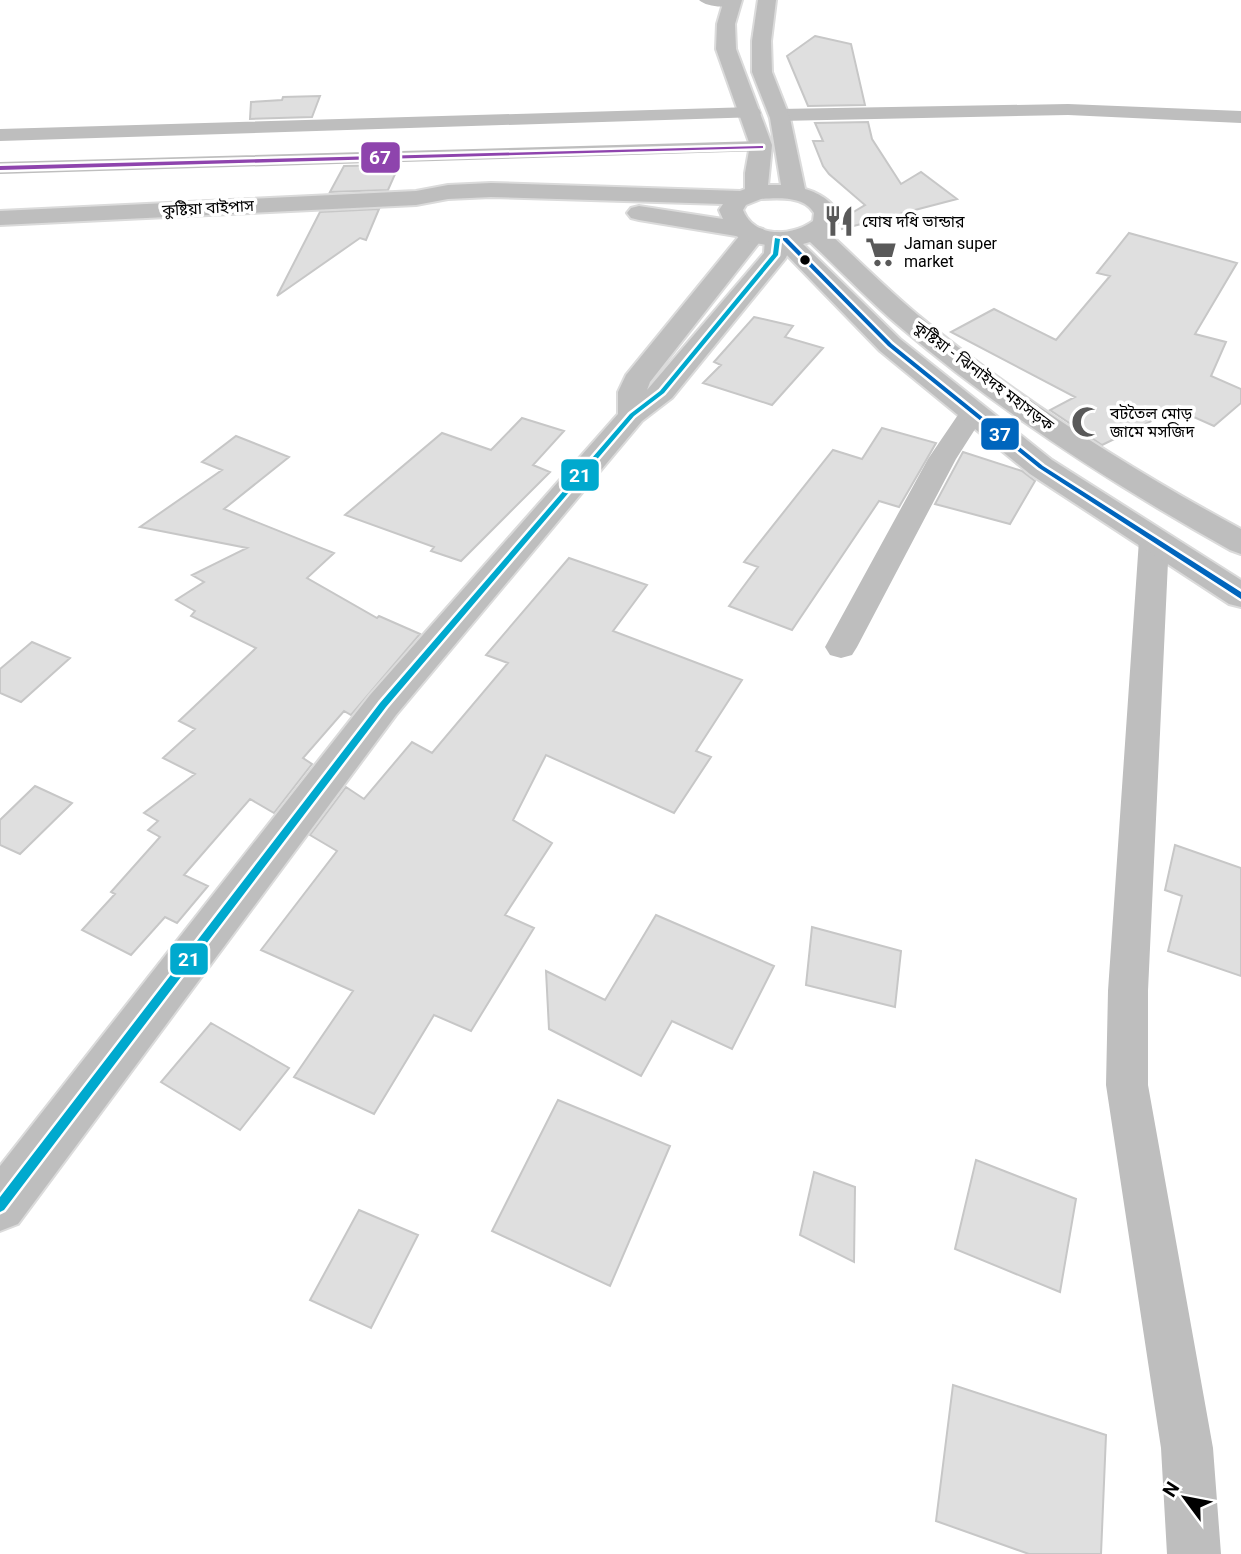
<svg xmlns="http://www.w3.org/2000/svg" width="1241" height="1554" viewBox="0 0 1241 1554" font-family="Roboto,'Noto Sans Bengali',sans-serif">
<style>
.building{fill:#dfdfdf;stroke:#c7c7c7;stroke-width:2}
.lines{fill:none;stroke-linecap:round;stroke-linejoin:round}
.primary-casing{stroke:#dbdbdb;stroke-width:4}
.highway-casing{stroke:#dbdbdb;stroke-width:4}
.street{fill:#bebebe;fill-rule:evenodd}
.primary{fill:#bebebe;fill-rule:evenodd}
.highway{fill:#bebebe;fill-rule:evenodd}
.bus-1-casing{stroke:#fff;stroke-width:5}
.bus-2-casing{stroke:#fff;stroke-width:5}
.bus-3-casing{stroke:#fff;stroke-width:5}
.bus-1{fill:#8e44ad;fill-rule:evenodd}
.bus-2{fill:#0065bd;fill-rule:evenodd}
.bus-3{fill:#00a9ce;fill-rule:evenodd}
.bus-dot{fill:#000;stroke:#fff;stroke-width:2.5}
.labels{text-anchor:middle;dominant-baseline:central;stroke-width:7;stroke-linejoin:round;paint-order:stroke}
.far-street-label{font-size:16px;fill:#000;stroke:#fff}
.far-poi-label{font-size:16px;fill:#000;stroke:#fff;text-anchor:start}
.line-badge{stroke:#fff;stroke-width:2.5}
.badge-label{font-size:19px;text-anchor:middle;font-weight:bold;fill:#fff}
</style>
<rect width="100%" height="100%" fill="#fff"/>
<path class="building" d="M815,36L851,44L865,105L808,106L787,56Z
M320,96L312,117L250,119L251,102L282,100L283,97Z
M868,122L872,139L901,184L921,172L957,199L842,229L840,220L865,205L829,174L823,166L813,141H823L815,123Z
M399,165L388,190L330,192L344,166Z
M379,209L366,240L360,238L277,296L320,212Z
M1129,233L1237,263L1195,334L1226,342L1211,376L1241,389V403L1214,426L1176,409L1102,445L1050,410L1075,397L951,332L994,309L1056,340L1110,276L1097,273Z
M754,317L793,326L785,337L823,348L772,405L703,383L721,365L714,362Z
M522,418L564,431L533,465L550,472L461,561L431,551L434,547L345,515L442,433L491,450Z
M882,428L936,443L899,507L879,501L792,630L729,606L758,567L744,562L833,450L862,459Z
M236,436L289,457L224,509L334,553L307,578L377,618L379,616L420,634L351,715L344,711L303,758L312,764L274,813L250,799L184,875L208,886L177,923L165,917L131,955L82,930L115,894L111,892L160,837L148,830L158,821L144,813L195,774L163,758L195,729L179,721L256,648L191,616L195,611L176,600L204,582L192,575L247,548L140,527L222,470L202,462Z
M963,452L1022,471L1035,481L1010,524L935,504Z
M569,558L647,585L613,631L742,680L696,751L711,757L674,813L546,755L513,820L552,843L505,915L534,928L471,1031L434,1015L374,1114L294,1077L353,991L261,950L337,851L310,835L346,787L364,799L412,742L432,753L508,663L486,655Z
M32,642L70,658L21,702L0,693V669Z
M35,786L72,803L20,854L0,845V820Z
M1175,845L1241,868V976L1168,951L1182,896L1165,890Z
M656,915L774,966L732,1049L672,1021L641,1076L549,1029L546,971L605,1000Z
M812,927L901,951L895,1007L806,985Z
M211,1023L289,1068L240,1130L161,1082Z
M558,1100L670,1146L610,1286L492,1231Z
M976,1160L1076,1199L1060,1292L955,1249Z
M814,1172L855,1187L854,1262L800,1235Z
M359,1210L418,1235L371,1328L310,1300Z
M953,1385L1106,1435L1101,1554H1029L936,1521Z"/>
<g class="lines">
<defs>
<path id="primary" d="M754,227L763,229L766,234L650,382L647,390L764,253L765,239L768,234L777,232L786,234C791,241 790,252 785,259L672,398L642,421L396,715L18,1224L0,1231V1166L370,695L618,414V392L626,375L745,229Z"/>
<path id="highway" d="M724,0H742L735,24L736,49L772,145L768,185H781L770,118L752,72V41L758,0H776L771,41L772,72L790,118L805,189C824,194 853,214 829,233C858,260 887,289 918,315C1018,398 1128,468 1241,529V554L1230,550C1114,485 1001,413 899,326C868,300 840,270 810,242L803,244L900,339L1052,460L1241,580V607L1229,604L1030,474L880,351L779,247L749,242L736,236L639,220L631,218L627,213L631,208L639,206L723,219L719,210L723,204L491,197L448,199L416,205L0,225V211L416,191L448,185L491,183L740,191L745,189V173L750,145L716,49L717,24ZM761,199C778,198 804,196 814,213L813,221C791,237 754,238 743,210L746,205Z"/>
</defs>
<use href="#primary" class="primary-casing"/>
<use href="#highway" class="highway-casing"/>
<path class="street" d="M699,0H739L740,1C731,9 708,8 699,0Z
M1068,104L1241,111V123L1068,115L779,121L770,115L779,109Z
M752,107L759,109L761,113L759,117L0,141V129Z
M761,141L768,143L771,147L768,151L0,174V162Z
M973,404L982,406L986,412L956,459L857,647L852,655L841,658L830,655L825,647L928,459L964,406Z
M1154,530L1164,533L1169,540L1148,991V1085L1213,1448L1221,1554H1167L1161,1448L1106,1085L1108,991L1139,540L1144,533Z"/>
<use href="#primary" class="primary"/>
<use href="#highway" class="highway"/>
<defs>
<path id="bus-1" d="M761,146H763V148L0,170V166Z"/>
<path id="bus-2" d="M783,238H787L892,344L1043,466L1241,592V599L1039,468L888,346L783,240Z"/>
<path id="bus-3" d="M775,238L780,239L778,255L664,393L634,416L386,707L4,1210L0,1212V1197L380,703L630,414L660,391L773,254Z"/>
</defs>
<use href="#bus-1" class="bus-1-casing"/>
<use href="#bus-2" class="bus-2-casing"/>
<use href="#bus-3" class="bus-3-casing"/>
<use href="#bus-1" class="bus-1"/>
<use href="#bus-2" class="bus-2"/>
<use href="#bus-3" class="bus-3"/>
</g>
<defs>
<symbol id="restaurant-bare" viewBox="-9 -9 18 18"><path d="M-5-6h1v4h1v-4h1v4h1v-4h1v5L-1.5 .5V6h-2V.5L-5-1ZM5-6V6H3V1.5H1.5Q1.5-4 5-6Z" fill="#595959" stroke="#fff" stroke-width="2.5" paint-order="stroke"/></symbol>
<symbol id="supermarket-bare" viewBox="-9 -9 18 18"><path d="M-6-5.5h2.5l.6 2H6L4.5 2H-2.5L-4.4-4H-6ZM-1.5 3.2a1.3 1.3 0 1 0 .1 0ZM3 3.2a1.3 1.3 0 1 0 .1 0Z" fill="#595959" stroke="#fff" stroke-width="2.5" paint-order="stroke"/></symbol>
<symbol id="mosque-bare" viewBox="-9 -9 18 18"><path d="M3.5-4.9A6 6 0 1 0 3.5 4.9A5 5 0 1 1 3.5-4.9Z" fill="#595959" stroke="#fff" stroke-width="2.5" paint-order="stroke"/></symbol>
</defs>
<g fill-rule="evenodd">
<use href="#restaurant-bare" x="817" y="199" width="44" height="44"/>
<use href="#supermarket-bare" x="859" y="230" width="44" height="44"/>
<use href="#mosque-bare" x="1065" y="400" width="44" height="44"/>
</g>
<circle class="bus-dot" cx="805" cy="260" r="6"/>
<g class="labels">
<g class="far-street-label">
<text transform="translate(208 208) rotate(-3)">কুষ্টিয়া বাইপাস</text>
<text transform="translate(984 376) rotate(37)">কুষ্টিয়া - ঝিনাইদহ মহাসড়ক</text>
</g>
<g class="far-poi-label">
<text x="862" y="221">ঘোষ দধি ভান্ডার</text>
<text x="904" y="243">Jaman super<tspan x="904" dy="18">market</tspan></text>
<text x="1110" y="413">বটতৈল মোড়<tspan x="1110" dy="18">জামে মসজিদ</tspan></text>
</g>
</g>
<g class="line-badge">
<rect x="360" y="141" width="41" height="33" rx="7" fill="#8e44ad"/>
<rect x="980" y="417" width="40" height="34" rx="7" fill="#0065bd"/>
<rect x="560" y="458" width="40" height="34" rx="7" fill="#00a9ce"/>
<rect x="169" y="942" width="40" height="34" rx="7" fill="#00a9ce"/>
</g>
<g class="badge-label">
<text x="380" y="164">67</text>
<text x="1000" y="441">37</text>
<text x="580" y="482">21</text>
<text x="189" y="966">21</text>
</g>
<g transform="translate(1185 1498) rotate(302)" stroke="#ffffff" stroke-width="5" paint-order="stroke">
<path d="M0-5L12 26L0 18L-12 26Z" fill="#000000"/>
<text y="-10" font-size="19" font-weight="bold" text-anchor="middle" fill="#000000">N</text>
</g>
</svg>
